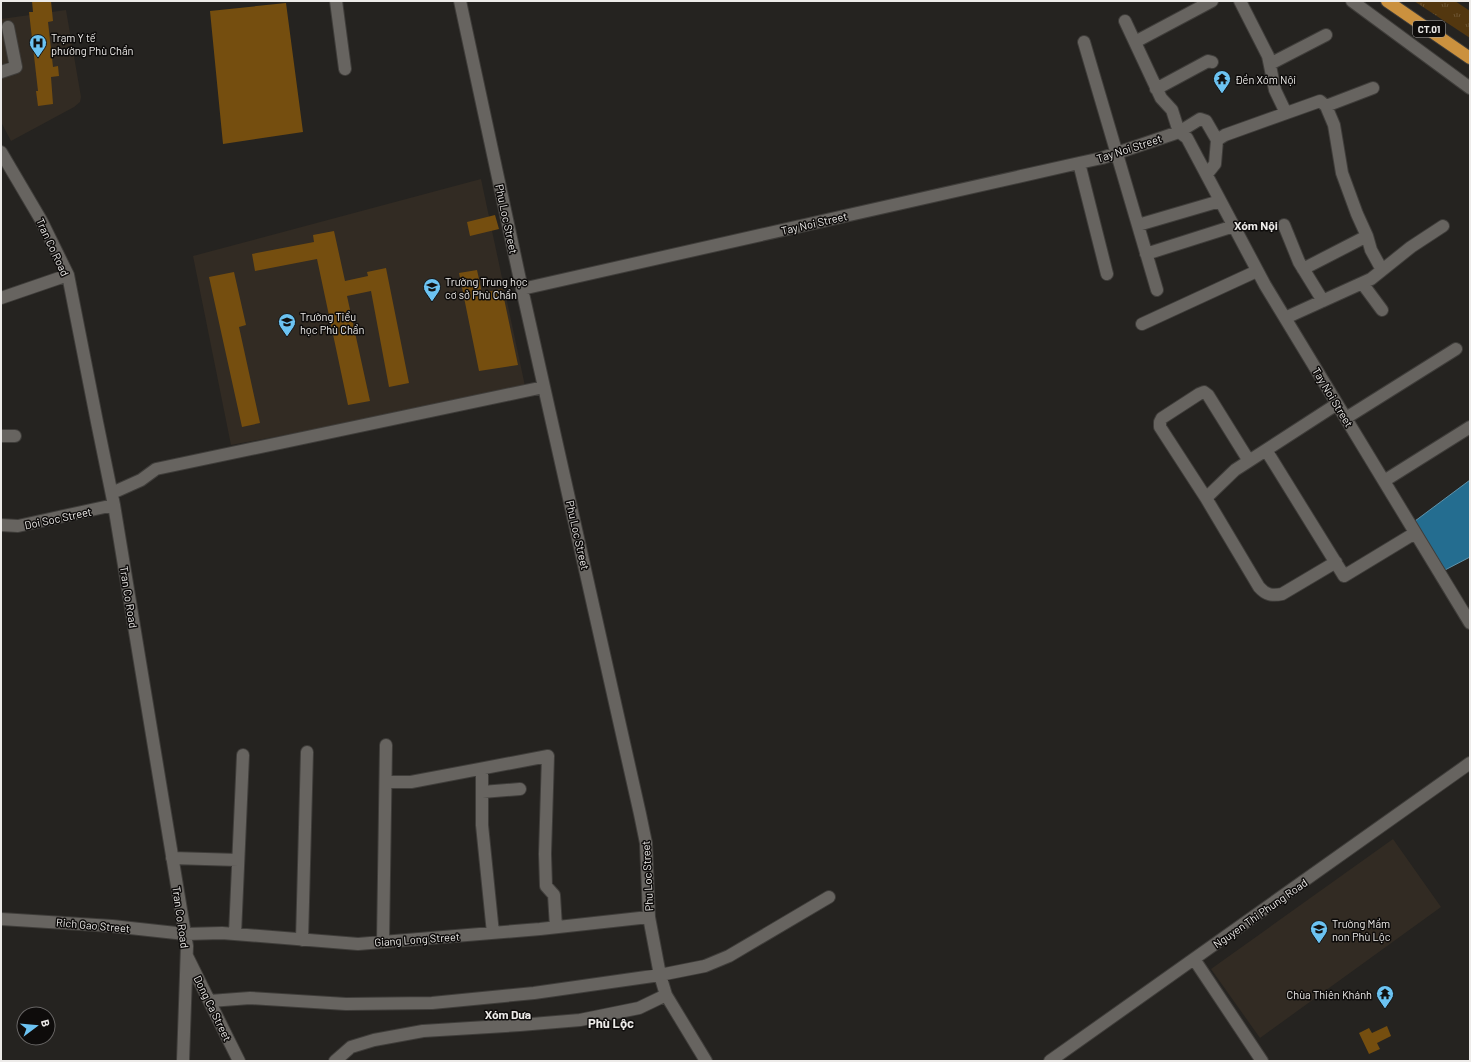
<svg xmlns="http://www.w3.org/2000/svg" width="1471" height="1062" viewBox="0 0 1471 1062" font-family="Barlow,sans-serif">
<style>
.built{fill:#322b23}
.grass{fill:url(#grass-tufts)}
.water{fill:#246d90;stroke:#6093ab}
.building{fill:#754e0f}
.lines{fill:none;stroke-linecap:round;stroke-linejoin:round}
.minor-casing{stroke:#3f3d3a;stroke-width:14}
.highway-casing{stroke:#3f3d3a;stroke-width:14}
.minor{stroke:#676460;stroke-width:12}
.highway{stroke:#cb913e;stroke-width:12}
.labels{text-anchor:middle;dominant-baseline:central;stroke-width:3;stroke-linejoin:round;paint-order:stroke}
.shield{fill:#0e0c0b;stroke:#aaa8a6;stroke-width:1}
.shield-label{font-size:10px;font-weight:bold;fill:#edebe9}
.poi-label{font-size:11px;fill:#edebe9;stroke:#0e0c0b;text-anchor:start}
.street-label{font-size:11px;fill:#edebe9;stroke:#0e0c0b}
.neighbourhood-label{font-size:12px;font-weight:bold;fill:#edebe9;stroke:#0e0c0b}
.quarter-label{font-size:13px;font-weight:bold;fill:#edebe9;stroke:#0e0c0b}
</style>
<defs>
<pattern id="grass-tufts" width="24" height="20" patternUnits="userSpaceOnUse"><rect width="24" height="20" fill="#53370f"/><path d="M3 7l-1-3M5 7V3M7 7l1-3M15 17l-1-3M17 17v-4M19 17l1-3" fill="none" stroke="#6c5432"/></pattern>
</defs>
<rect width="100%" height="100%" fill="#252320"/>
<path class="built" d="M66,10L81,97L80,102L74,107L11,141L1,122V19Z
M481,179L525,386L380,417L231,445L193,256Z
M1393,839L1441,907L1260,1038L1211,969Z"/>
<path class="grass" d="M1414,1H1455L1470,11V38Z"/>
<path class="water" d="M1470,480V557L1443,571L1415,521Z"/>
<path class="building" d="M32,1H51L53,21L48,22L53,67L58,66L59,76L51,77L53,104L38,106L36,91H38L29,12H33Z
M286,3L303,132L223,144L210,11Z
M495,215L499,229L470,236L467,222Z
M334,231L345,281L368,276L367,272L386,268L409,383L389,387L371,291L347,296L370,401L348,405L317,259L255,271L252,254L314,242L313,235Z
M477,270L482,293L502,289L518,365L479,371L459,273Z
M234,272L246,325L239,327L260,423L242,427L209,277Z
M1387,1026L1391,1036L1377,1043L1380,1049L1369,1054L1359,1033L1369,1028L1372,1033Z"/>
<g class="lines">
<defs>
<path id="minor" d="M336,1L345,69
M460,1L522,289L640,814L646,843L649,917L660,975L666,995L706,1061
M1240,1L1268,56L1275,90L1286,113
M1352,1L1470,88
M1125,21L1161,98L1172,110L1179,132L1200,119L1206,121L1217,140L1215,164L1207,174
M1084,42L1157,290
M1135,42L1212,1
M1270,64L1326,35
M1,72L16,67L8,27
M1156,89L1208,61L1212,62
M1326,106L1334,125L1342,173L1357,214L1367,236L1371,250L1382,270
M1217,140L1225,135L1320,101L1326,106L1373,88
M1,152L41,220L68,275L97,422L114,505L187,946L183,1061
M1079,163L1107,274
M1138,225L1220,201
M1284,225L1299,262L1323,301
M1146,254L1234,226
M1303,269L1367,236
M1362,283L1382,310
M522,289L1079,163L1102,158L1179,132L1187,138L1265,285L1470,623
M1,298L68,275
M1285,318L1371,279L1411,247L1443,226
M1142,324L1257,271
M1346,418L1456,349
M1,436H15
M1266,450L1344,576L1415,533
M1249,461L1208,395L1204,392L1199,394L1162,418L1160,422V427L1206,498L1259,587C1266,595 1272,596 1282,594L1336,562
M1384,481L1470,427
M112,493L141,480L156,469L544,387
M1206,498L1235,470L1337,404
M1,525L18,526L114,505
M482,769V825L493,933
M386,782H411L548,756L545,854L546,886L554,895L556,927
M482,792L520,789
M172,858L238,860
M1,919L112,926L185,934L222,933L358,944L540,929L649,917
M235,934L243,755
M302,940L307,752
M383,942L386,745
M187,956L239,1061
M1194,959L1262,1061
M210,1001L250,998L346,1004L432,1003L534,993L660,975L705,966L729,956L829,897
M335,1061L351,1047L374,1040L423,1031L520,1025L580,1020L639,1008L666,995
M1050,1061L1470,763"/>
<path id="highway" d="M1387,1L1470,58"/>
</defs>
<use href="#minor" class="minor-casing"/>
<use href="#highway" class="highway-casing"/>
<use href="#minor" class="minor"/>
<use href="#highway" class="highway"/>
</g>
<defs>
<symbol id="hospital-pin" viewBox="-11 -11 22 30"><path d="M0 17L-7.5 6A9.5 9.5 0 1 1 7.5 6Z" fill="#6cc3f2" stroke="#0e0c0b"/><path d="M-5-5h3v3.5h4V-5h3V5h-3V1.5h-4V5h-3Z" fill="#111"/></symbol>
<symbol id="temple-pin" viewBox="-11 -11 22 30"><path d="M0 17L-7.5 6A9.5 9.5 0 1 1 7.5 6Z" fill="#6cc3f2" stroke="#0e0c0b"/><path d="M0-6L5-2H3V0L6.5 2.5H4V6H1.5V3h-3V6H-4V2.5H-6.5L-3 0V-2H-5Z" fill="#111"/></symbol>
<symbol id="school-pin" viewBox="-11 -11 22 30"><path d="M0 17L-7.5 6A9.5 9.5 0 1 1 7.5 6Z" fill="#6cc3f2" stroke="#0e0c0b"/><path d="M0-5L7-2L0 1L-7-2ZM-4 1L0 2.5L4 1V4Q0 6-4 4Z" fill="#111"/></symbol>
</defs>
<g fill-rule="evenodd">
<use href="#hospital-pin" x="28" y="33" width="20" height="27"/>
<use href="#temple-pin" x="1212" y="69" width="20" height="27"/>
<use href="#school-pin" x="422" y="277" width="20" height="27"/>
<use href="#school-pin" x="277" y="312" width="20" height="27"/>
<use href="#school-pin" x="1309" y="919" width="20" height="27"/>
<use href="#temple-pin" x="1375" y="984" width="20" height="27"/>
</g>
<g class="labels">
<rect class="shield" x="1413" y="21" width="32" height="16" rx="3"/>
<g class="shield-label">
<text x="1429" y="29">CT.01</text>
</g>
<g class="poi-label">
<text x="51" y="37">Trạm Y tế<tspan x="51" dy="13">phường Phù Chẩn</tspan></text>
<text x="1235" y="79">Đền Xóm Nội</text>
<text x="445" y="281">Trường Trung học<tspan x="445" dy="13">cơ sở Phù Chẩn</tspan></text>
<text x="300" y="316">Trường Tiểu<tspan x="300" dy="13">học Phù Chẩn</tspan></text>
<text x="1332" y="923">Trường Mầm<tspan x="1332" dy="13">non Phù Lộc</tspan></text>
<text x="1372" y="994" text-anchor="end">Chùa Thiên Khánh</text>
</g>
<g class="street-label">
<text transform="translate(1129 148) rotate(-18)">Tay Noi Street</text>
<text transform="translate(507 219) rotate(78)">Phu Loc Street</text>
<text transform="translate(814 223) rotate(-13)">Tay Noi Street</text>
<text transform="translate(53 247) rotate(65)">Tran Co Road</text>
<text transform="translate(1333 397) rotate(59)">Tay Noi Street</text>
<text transform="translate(58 518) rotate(-12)">Doi Soc Street</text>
<text transform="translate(578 535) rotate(77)">Phu Loc Street</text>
<text transform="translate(129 597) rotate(81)">Tran Co Road</text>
<text transform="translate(647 876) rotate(-93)">Phu Loc Street</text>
<text transform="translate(1260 913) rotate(-35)">Nguyen Thi Phung Road</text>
<text transform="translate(181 917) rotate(82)">Tran Co Road</text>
<text transform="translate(93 925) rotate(5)">Rich Gao Street</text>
<text transform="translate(417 939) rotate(-4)">Giang Long Street</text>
<text transform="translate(213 1008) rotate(64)">Dong Ca Street</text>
</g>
<g class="neighbourhood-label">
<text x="1256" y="225">Xóm Nội</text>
<text x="508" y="1014">Xóm Dưa</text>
</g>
<g class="quarter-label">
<text x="611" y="1023">Phù Lộc</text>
</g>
</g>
<rect width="1471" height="1062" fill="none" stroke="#edebe9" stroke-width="4"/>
<g transform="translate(36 1026) rotate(74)"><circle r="19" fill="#0e0c0b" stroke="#676564"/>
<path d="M0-3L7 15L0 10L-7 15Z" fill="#6cc3f2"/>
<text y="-6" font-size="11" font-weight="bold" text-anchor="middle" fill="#edebe9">B</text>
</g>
</svg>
